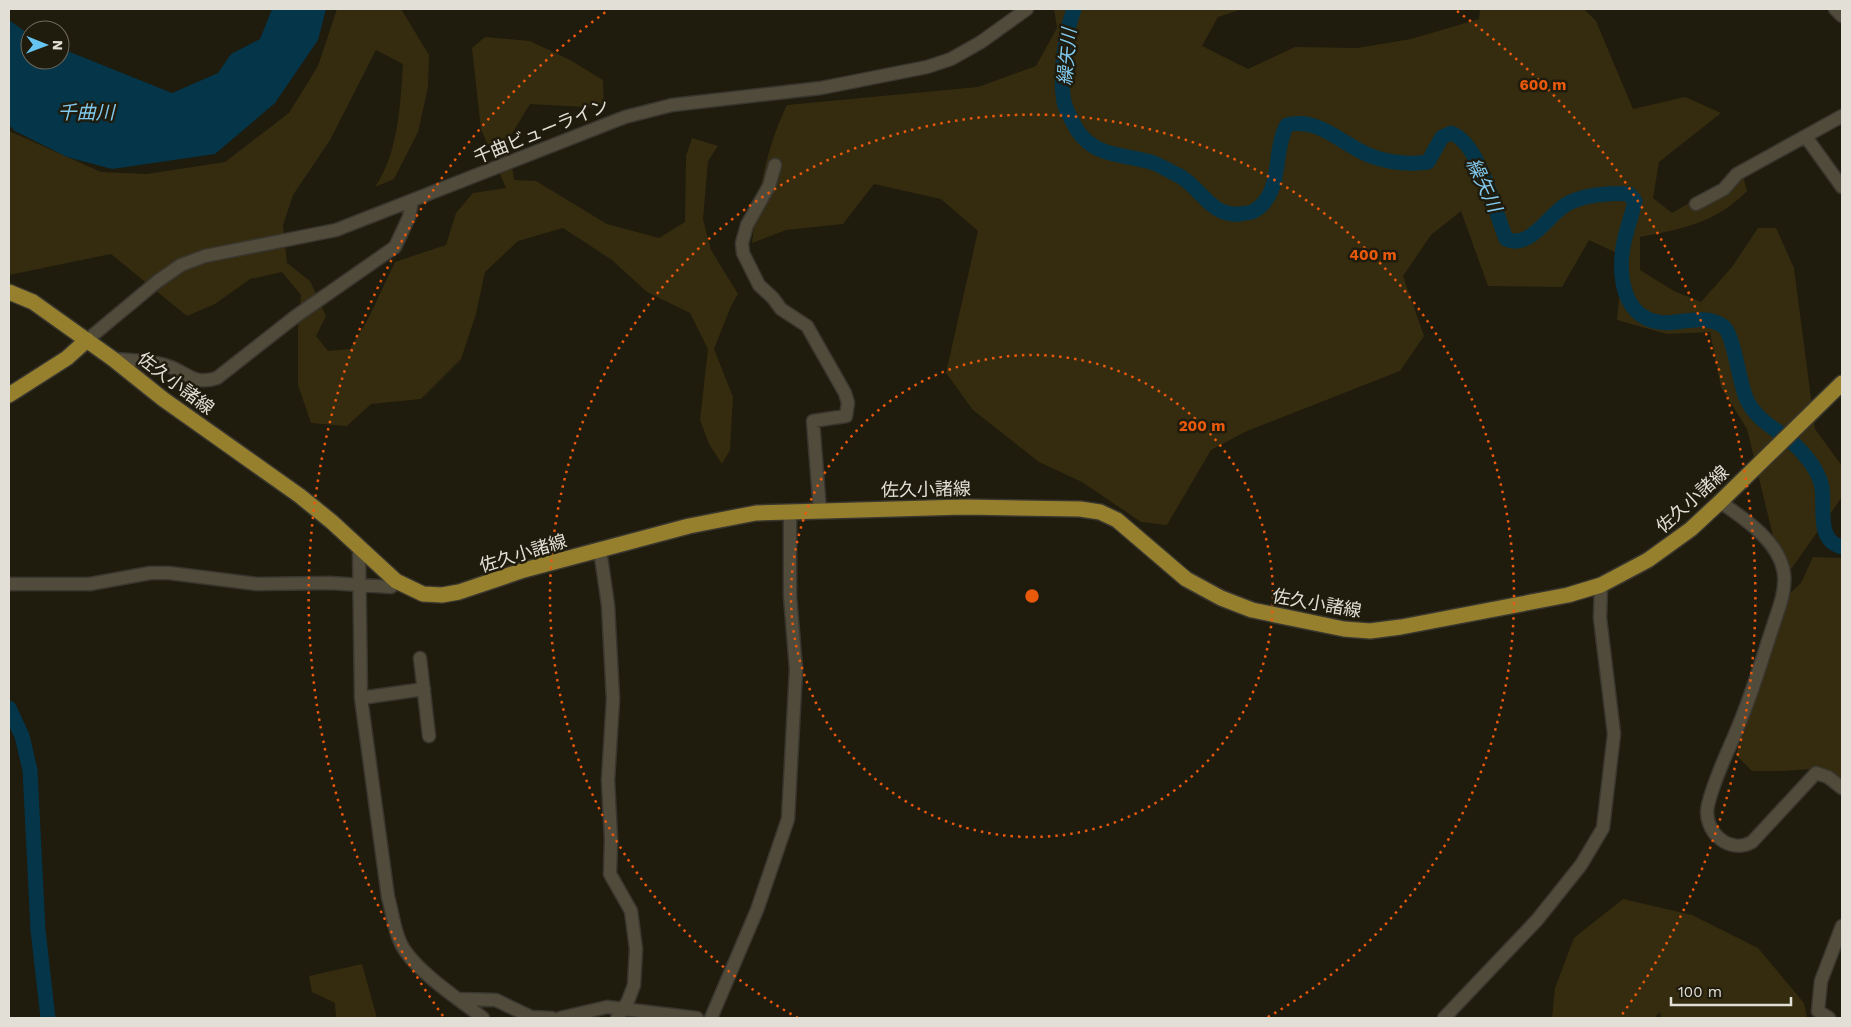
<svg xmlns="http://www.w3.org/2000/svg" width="1851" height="1027" viewBox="0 0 1851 1027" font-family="'Work Sans','Noto Sans JP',sans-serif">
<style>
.green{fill:#352c0f}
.water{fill:#053548}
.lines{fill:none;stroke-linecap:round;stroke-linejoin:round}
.river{stroke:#053548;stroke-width:15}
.minor-casing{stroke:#39362f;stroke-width:15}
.major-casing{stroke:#39362f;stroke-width:18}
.minor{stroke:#504b3b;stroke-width:12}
.major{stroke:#96802d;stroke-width:15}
.ring{fill:none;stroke:#e8590c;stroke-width:2.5;stroke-dasharray:2.5 5}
.labels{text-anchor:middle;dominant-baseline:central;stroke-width:5;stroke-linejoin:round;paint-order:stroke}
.street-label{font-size:18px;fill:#e2dfd6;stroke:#1f1b0d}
.water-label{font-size:19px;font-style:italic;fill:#80c9ed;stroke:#1f1b0d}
.centre{fill:#e8590c;stroke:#1f1b0d;stroke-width:2.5}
.ring-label{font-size:15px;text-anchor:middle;font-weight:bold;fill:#e8590c;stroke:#1f1b0d;stroke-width:5;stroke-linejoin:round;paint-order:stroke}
</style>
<rect width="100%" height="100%" fill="#1f1b0d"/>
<path class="green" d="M337,9H401L429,55L428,87L418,132L394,179L375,187C399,151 400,106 403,64L376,50L330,140L293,195L283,225L287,263L310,281L326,316L316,336L328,351L350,349L368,319L395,262L446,245L456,213L473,193L506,188L481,129L472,48L485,37L530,41L570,60L603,80L604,108L530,104L508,140L514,180L536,181L607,224L659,238L685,222L686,156L692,138L718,146L708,161L703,219L711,250L738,294L731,306L714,349L733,397L730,450L722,464L709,444L700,420L708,349L690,313L647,292L612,260L563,228L518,241L485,272L476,314L461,359L421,399L371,404L347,426L311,423L298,385V330L301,295L282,272L250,279L215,304L187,316L111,254L9,275V131L101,172L147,174L225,162L289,113L318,66Z
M1054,9H1242L1218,17L1202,46L1248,69L1295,47L1357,48L1411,39L1479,19L1480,9H1584L1596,21L1633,109L1685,97L1721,113L1659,162L1653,198L1672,213L1742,172L1747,191C1716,223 1682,229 1640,237V270L1674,291L1701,302L1732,267L1758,228H1776L1794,268L1815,429L1842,466V497L1789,572L1775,544L1747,429L1721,387L1710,332L1667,334L1617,320L1623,256L1589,240L1562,287L1488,286L1461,211L1431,235L1403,276L1424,336L1400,371L1247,431L1211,450L1167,525L1141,522L1082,482L1039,462L973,410L946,373L978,231L941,199L874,184L843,224L786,230L752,243C758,195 766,148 787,105L978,87L1036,66L1057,28Z
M1813,557L1842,558V781L1824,768L1783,771H1752L1736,755L1788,595L1801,583Z
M1623,899L1692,915L1758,948L1804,1003L1807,1018H1661L1660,1012L1654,1018H1552L1555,988L1574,938Z
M362,964L377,1018H336L335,1003L312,992L309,976Z"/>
<path class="water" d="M272,9H326L318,40L275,103L215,154L112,169L67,157L15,131L9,125V20L30,35V60H60V48L172,93L218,73L231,54L260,39Z"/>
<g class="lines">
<path class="river" d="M1074,9C1065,34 1059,76 1064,102C1066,111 1073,122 1077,130C1095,157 1122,154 1151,162C1160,165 1169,171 1178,175C1201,187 1210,217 1240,214C1244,213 1251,213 1254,211C1284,194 1272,151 1287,125C1320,117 1342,145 1371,156C1390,163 1408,165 1428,162L1442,137L1451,133C1480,143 1495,212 1506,239C1529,250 1548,216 1565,205C1582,195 1610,192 1629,194L1635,201C1632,215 1627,228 1624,242C1616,281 1626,329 1676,322C1691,320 1711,316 1724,327C1734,336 1739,381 1746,398C1758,425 1784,431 1802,452C1811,462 1820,475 1822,488C1825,508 1816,541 1842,547
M9,708L22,736L30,770L38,930L48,1018"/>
<defs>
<path id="minor" d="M1835,9L1842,16
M1806,137L1842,187
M775,165L769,186L747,225L742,243L743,253L759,285L773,298L781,309L807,326L845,393L848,403L846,416L813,421L820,511
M1696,204L1724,189L1737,174L1842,116
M87,340L158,281L181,265L205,256L336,230L625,117L672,105L821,88L927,67L951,59L981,42L1027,9
M113,359C130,360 148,360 165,365C186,371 192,386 217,378L296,316L395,247L409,217L412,201
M1720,502C1745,519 1780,542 1784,574C1786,592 1778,610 1773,626C1763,656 1754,687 1742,717C1731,746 1715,775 1708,805C1702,831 1729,855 1752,842L1816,773L1828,777L1842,788
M359,549L361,698L388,897C393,914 395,938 406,952C421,974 461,1001 483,1018
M600,550L608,605L613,699L608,780L611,839L610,874L631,911L636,949L634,985L628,1001L617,1018
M9,584H90L150,573H169L257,584L330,583L391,587L396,581
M420,658L429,736
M361,698L424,689
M459,999L496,1000L531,1017L552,1018
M560,1018L607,1007L697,1018
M711,1018L757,910L788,819L796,669L790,596V512
M1444,1018L1537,920L1581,865L1603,828L1614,734L1600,618L1601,585
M1829,1018L1818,1011L1821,981L1842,926"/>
<path id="major" d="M9,292L33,302L113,359L163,399L300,496L332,522L396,581L423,594L442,595L459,592L524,570L689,526L756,513L964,507L1080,509L1100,512L1117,520L1186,579L1221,598L1252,610L1344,629L1370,631L1401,627L1568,595L1601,585L1648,560L1691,529L1720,502L1842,383
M9,395L67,358L87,340"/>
</defs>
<use href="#minor" class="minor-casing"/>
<use href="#major" class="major-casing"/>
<use href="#minor" class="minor"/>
<use href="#major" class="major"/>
</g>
<g class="ring">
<circle cx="1032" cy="596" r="241"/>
<path d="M798 1018A482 482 0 1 1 1266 1018"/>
<path d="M443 1016A723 723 0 0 1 607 11M1457 11A723 723 0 0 1 1621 1016"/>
</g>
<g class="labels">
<g class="street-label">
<text transform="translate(541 131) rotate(-22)">千曲ビューライン</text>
<text transform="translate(176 383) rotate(37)">佐久小諸線</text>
<text transform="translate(926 489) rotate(-1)">佐久小諸線</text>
<text transform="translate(1692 499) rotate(-42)">佐久小諸線</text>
<text transform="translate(523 553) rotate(-17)">佐久小諸線</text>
<text transform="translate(1317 603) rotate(10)">佐久小諸線</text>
</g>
<g class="water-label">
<text transform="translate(1067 57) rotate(-85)">繰矢川</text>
<text x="86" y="112">千曲川</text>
<text transform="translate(1484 185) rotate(65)">繰矢川</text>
</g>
</g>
<circle cx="1032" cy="596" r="8" class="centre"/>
<g class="ring-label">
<text x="1543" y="90">600 m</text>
<text x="1373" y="260">400 m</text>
<text x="1202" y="431">200 m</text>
</g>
<rect width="1851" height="1027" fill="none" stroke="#e2dfd6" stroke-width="20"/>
<g transform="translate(45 45) rotate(91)"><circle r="24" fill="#1f1b0d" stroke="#6d695d"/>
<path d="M0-4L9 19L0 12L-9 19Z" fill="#67c4f0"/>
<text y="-8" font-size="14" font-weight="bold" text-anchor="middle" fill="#e2dfd6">N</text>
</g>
<path d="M1671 997v8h120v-8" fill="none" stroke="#e2dfd6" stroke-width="2.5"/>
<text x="1678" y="997" font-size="15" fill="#e2dfd6" stroke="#1f1b0d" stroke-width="4" paint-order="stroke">100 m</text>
</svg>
